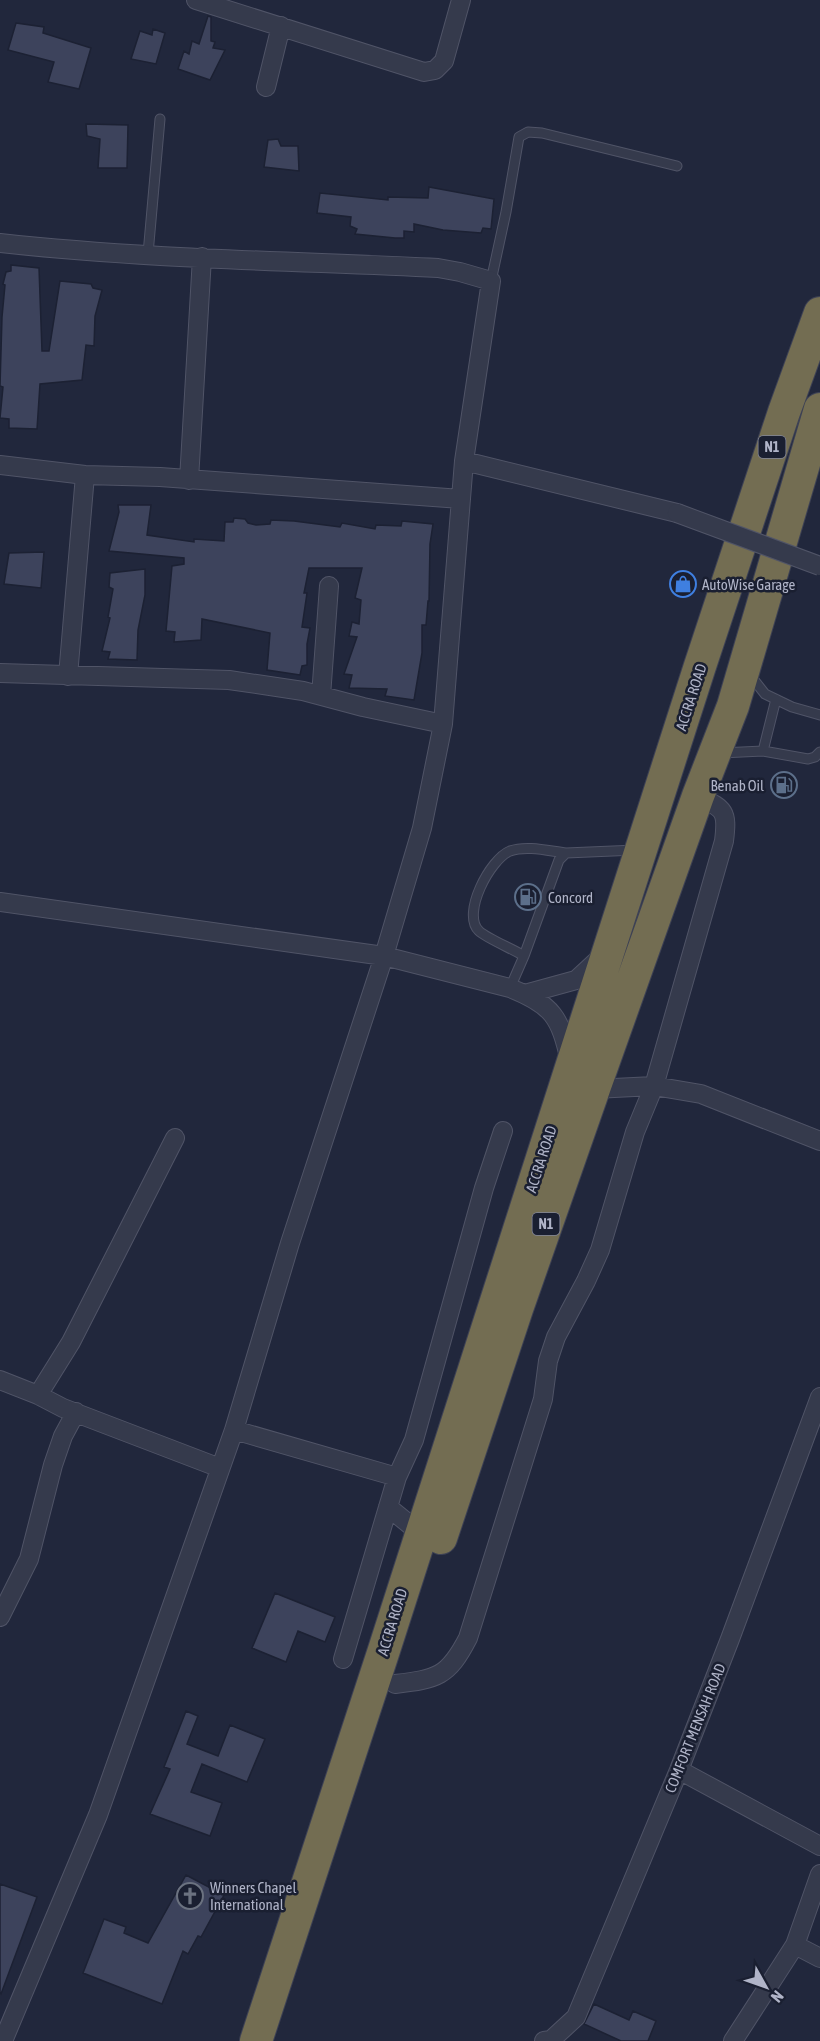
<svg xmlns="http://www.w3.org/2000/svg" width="820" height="2041" viewBox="0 0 820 2041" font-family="'Asap Condensed',sans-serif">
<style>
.building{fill:#3d435c;stroke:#1c2133;stroke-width:1.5}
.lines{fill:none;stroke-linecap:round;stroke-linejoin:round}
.lane-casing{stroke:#505467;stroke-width:11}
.street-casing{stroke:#505467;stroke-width:20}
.highway-casing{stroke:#3d4154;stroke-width:34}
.lane{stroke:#353a4c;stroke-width:9}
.street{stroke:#353a4c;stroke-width:18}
.highway{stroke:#736d52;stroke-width:32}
.street-bridge-casing{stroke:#505467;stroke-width:20;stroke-linecap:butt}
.street-bridge{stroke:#353a4c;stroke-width:18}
.labels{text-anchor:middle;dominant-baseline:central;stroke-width:5;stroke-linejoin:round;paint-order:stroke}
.shield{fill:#1a1f31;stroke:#83879b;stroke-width:1.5}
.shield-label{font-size:14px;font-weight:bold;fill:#b0b4c8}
.poi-label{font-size:15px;fill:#b0b4c8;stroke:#1a1f31;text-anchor:start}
.street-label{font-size:15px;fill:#b0b4c8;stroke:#1a1f31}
</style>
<rect width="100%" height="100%" fill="#21273c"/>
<path class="building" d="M208,16L211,17V41L215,42L213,48L225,50L210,80L178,69L184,51L189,54L192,41L199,44Z
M16,23L44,27L43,33L91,48L79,89L48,82L54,62L8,50Z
M153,29L165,33L156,64L131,59L140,31L152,35Z
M86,124L128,125L127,168H98L100,139L87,136Z
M278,139L281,146H298L299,171L264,167L268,140Z
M429,187L494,199L491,229L483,228L481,233L443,230L414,224V232L404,231V238H395L355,234L357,229L350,226L351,217L317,213L320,193L388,200V197L428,198Z
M11,265L39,268L42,351H49L60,281L91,284L93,288L102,290L95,316L94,346L86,345L82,380L40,384L37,429L9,428V419L0,418L3,387L0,386L2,317L5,285L3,284L6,272L11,271Z
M118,505H151L147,535L194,542V539L224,541L225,522H233L234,518L245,519L248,523L256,525L270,524L271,520L294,521L340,527L342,523L375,529L376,525L401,526L402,521L433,524L430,544L429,601H428L426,625H422V653L414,700L385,696L387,689L349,688L352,675L344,674L357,637L349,636L352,622L359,624L361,600L355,598L362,568H309L304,593H307L302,627L310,628L307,644V665L302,666L300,675L267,670L270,633L202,619L201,640L174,642L175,632L166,631L172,566L184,564V558L109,551L119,512Z
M44,552L41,588L4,584L9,553Z
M145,569V595L138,630L137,660L108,659L110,652L102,651L110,618L108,617L113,589L109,587L110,573Z
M275,1593L335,1617L325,1642L298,1631L286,1662L252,1648Z
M186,1711L198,1716L187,1744L218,1756L230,1725L265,1739L247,1782L202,1764L191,1792L222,1803L210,1836L150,1814L170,1769L164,1767Z
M186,1875L224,1895L201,1937L198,1936L188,1954L183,1951L162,2004L83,1973L104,1919L126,1927L124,1933L148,1943Z
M0,1884L37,1897L1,1994L0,1993Z
M594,2004L629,2020L633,2011L656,2021L648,2041H621L584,2024Z"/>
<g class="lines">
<defs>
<path id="lane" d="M148,254L160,119
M491,281L506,212L519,137L528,132L542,133L677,166
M750,675L765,694L792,707L820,715
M763,751L776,699
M721,753L763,751L808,759L815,757L820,752
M524,956C513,949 488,939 479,931C461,914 490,859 510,851C527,845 549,851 566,853
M510,988L524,956L559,860L566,853L636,850"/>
<path id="street" d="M196,0L424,72L435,70L444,61L461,0
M266,87L281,26
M0,243C145,259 293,261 438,268L460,272L491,281L464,461L443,724L422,828L384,956L290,1243L234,1430L98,1815L3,2041
M464,461L677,513
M0,465L85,475L160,477L461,499
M189,480L202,257
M0,673L229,680L303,691L363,707L443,724
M68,676L85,475
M321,696L329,586
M0,902L384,956L510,988C553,1005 560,1017 570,1061
M525,994L576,980L602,956
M594,1089L654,1086L701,1094L820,1141
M0,1380L38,1395L63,1408L220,1468
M38,1395L71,1342L175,1138
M234,1430L397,1477
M388,1507L420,1533
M0,1617L29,1559L53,1465L63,1436L76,1412
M343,1659L397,1477L414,1440L484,1188L503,1131
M395,1684C437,1679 448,1677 468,1638L543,1399L548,1361L556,1337L586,1281L600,1250L635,1132L654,1086L724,841C728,810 724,809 698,796
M679,1770L820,1846
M795,1945L820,1958
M544,2041L551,2040L576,2017L679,1770L730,1639L820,1397
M733,2041L795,1945L820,1874"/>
<path id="highway" d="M441,1538L517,1309L594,1089L698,796L733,706L820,409
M256,2041L384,1650L699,669L784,412L820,313"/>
</defs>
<use href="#lane" class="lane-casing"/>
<use href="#street" class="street-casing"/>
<use href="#highway" class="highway-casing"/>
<use href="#lane" class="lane"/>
<use href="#street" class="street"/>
<use href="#highway" class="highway"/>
<defs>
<path id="street-bridge" d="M677,513L820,566"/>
</defs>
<use href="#street-bridge" class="street-bridge-casing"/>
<use href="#street-bridge" class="street-bridge"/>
</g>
<defs>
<symbol id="shop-ring" viewBox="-11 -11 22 22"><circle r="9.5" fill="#1a1f31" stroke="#3f7fe0" stroke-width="1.5"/><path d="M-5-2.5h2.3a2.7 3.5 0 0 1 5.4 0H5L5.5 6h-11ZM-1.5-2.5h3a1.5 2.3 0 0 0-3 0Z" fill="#3f7fe0"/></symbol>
<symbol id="fuel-ring" viewBox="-11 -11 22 22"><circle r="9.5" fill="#1a1f31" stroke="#5c6f8a" stroke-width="1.5"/><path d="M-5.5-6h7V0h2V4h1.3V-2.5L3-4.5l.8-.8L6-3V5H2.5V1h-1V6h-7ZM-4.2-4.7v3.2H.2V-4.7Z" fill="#5c6f8a"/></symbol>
<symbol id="church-ring" viewBox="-11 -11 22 22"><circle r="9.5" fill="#1a1f31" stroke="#6b7280" stroke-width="1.5"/><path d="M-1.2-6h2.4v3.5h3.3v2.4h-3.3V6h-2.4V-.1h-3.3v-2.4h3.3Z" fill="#6b7280"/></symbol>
</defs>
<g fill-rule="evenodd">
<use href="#shop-ring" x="668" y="569" width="30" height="30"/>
<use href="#fuel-ring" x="769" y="770" width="30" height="30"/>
<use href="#fuel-ring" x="513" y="882" width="30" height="30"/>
<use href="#church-ring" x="175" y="1881" width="30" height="30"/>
</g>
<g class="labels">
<g class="shield">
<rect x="758.5" y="436" width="27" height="22" rx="4.5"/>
<rect x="532.5" y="1213" width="27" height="22" rx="4.5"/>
</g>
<g class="shield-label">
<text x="772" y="447">N1</text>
<text x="546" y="1224">N1</text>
</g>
<g class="poi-label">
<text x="702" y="584">AutoWise Garage</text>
<text x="764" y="785" text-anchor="end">Benab Oil</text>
<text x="548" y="897">Concord</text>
<text x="210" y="1887">Winners Chapel<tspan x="210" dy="17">International</tspan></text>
</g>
<g class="street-label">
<text transform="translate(691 697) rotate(-72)">ACCRA ROAD</text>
<text transform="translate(541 1159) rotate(-72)">ACCRA ROAD</text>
<text transform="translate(392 1622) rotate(-73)">ACCRA ROAD</text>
<text transform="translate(695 1728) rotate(-68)">COMFORT MENSAH ROAD</text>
</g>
</g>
<g transform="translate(766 1987) rotate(130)" stroke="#1a1f31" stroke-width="4.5" paint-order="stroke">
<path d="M0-4.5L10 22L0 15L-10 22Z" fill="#b0b4c8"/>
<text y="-9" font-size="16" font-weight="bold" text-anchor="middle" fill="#b0b4c8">N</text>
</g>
</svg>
